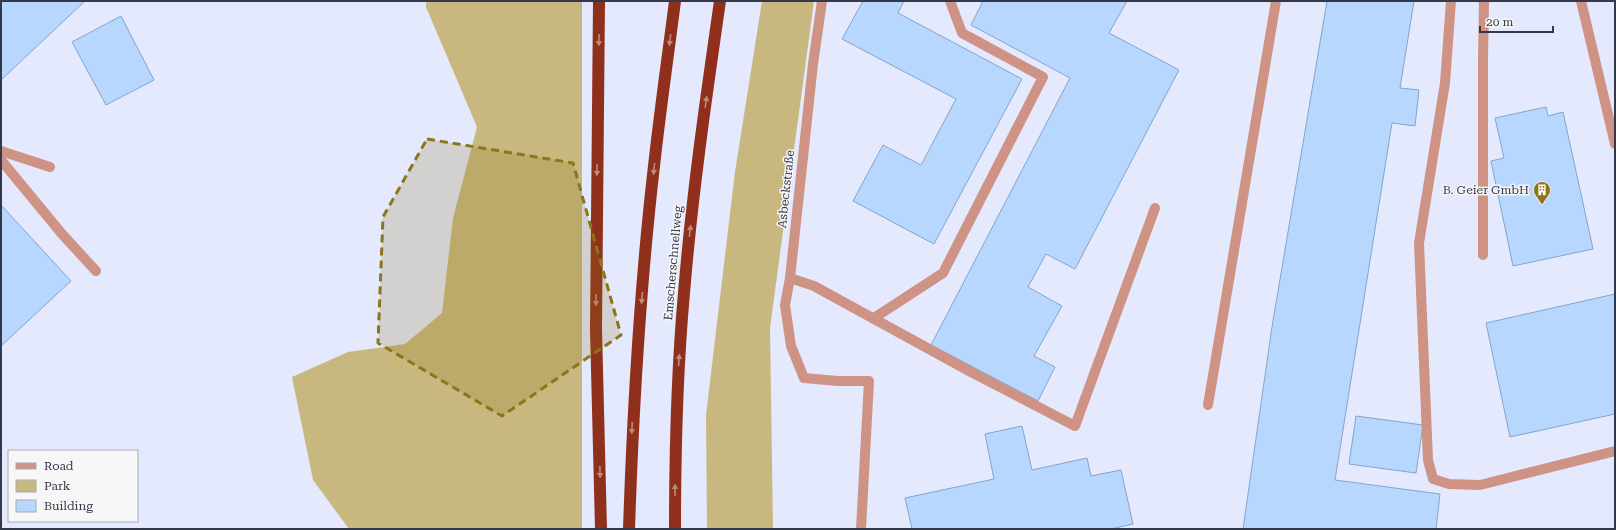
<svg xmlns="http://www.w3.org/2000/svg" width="1616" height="530" viewBox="0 0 1616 530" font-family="'Roboto Serif',serif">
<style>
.green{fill:#c8b880}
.building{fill:#b7d7fe;stroke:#84a4cb}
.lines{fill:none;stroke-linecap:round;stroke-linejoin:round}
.lane{stroke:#ce9385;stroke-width:10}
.street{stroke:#ce9385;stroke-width:10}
.highway{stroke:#90301c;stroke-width:12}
.oneway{fill:#be8a7f}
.marked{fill:#8d7519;fill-opacity:0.2;stroke:#8d7519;stroke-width:3;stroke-dasharray:8 5;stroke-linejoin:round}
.labels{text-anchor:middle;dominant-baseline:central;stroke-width:3;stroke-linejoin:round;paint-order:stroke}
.street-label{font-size:12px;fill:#33384a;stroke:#f7f7f7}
.poi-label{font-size:12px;fill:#33384a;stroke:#f7f7f7;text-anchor:end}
</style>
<rect width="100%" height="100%" fill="#e4e9fd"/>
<path class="green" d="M426,1H582V529H349L313,480L292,377L348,352L405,344L442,313L453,218L477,127L426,7Z
M762,1H814L770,328L773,529H707L706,415L735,172Z"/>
<path class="building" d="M1,1H85L1,80Z
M863,1H904L898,13L1022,79L934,244L853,201L883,145L921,165L956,99L842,39Z
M983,1H1127L1109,33L1179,70L1075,269L1046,254L1028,287L1062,306L1034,356L1055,367L1038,401L931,345L1070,78L971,25Z
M1327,1H1414L1400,88L1419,90L1415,126L1392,123L1335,480L1440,494L1436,529H1243L1272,327Z
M121,16L154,80L106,105L72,42Z
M1546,107L1548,116L1563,112L1593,249L1513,266L1491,161L1504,158L1495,118Z
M1,205L71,281L1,346Z
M1615,294V414L1510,437L1486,323Z
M1356,416L1423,425L1416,473L1349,464Z
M1022,426L1032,470L1087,458L1091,476L1121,470L1133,524L1111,529H912L905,498L994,479L985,434Z"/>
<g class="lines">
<path class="lane" d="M1451,1L1445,83L1419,243L1428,460L1433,479L1449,484L1480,485L1615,451
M1581,1L1615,144
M1,160L62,234L96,271
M1483,255V59
M790,278L814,286L971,372L1075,426L1155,208
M874,318L943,273L1043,77L962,33L950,1
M804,378L838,381H869L861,529
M1208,405L1276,1"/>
<path class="street" d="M1483,59L1484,1
M1,151L50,167
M804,378L791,346L785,305L790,278L813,64L822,1"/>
<path class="highway" d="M599,1L596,329L601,529
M629,529C633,408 640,287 654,166C660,111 668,56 675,1
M675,529C675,450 677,371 684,293C692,195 706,98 720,1"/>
</g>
<defs><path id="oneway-solid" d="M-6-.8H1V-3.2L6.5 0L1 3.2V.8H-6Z"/></defs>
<g class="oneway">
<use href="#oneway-solid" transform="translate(599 40) rotate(91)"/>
<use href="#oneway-solid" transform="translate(670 40) rotate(97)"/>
<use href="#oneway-solid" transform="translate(706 102) rotate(-82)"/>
<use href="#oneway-solid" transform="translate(654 169) rotate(96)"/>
<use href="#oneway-solid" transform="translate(597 170) rotate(91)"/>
<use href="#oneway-solid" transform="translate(690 231) rotate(-84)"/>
<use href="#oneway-solid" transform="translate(642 298) rotate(95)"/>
<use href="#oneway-solid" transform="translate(596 300) rotate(91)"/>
<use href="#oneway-solid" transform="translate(679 360) rotate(-86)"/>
<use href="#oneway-solid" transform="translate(632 428) rotate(92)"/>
<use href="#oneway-solid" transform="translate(600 472) rotate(89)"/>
<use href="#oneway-solid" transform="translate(675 490) rotate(-90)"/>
</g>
<path class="marked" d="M427,139L573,163L621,335L502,416L378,343L383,217Z"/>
<defs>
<symbol id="building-pin" viewBox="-11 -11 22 30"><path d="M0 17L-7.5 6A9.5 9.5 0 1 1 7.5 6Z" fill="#8d7519" stroke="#f7f7f7"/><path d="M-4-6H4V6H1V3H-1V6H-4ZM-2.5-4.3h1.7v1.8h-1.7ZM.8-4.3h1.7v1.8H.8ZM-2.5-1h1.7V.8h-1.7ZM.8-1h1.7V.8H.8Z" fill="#fff"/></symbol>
</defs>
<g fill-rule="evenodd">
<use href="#building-pin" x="1532" y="180" width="20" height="27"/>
</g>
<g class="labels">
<g class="street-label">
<text transform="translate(786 189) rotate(-84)">Asbeckstraße</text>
<text transform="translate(673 263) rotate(-85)">Emscherschnellweg</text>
</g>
<g class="poi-label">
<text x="1529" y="190">B. Geier GmbH</text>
</g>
</g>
<rect width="1616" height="530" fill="none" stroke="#33384a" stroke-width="4"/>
<rect x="8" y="450" width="130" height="72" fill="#f7f7f7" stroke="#a9abb2"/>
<rect x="16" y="463" width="20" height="6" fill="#ce9385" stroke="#a9abb2"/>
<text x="44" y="470" font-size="12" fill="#33384a">Road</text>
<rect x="16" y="480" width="20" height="12" fill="#c8b880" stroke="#a9abb2"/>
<text x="44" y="490" font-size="12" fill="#33384a">Park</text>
<rect x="16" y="500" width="20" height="12" fill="#b7d7fe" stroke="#a9abb2"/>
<text x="44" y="510" font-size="12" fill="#33384a">Building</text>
<path d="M1480 26v6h73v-6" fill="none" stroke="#33384a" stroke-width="2"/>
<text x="1486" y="26" font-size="12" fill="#33384a" stroke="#f7f7f7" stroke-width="3" paint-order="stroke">20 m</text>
</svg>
